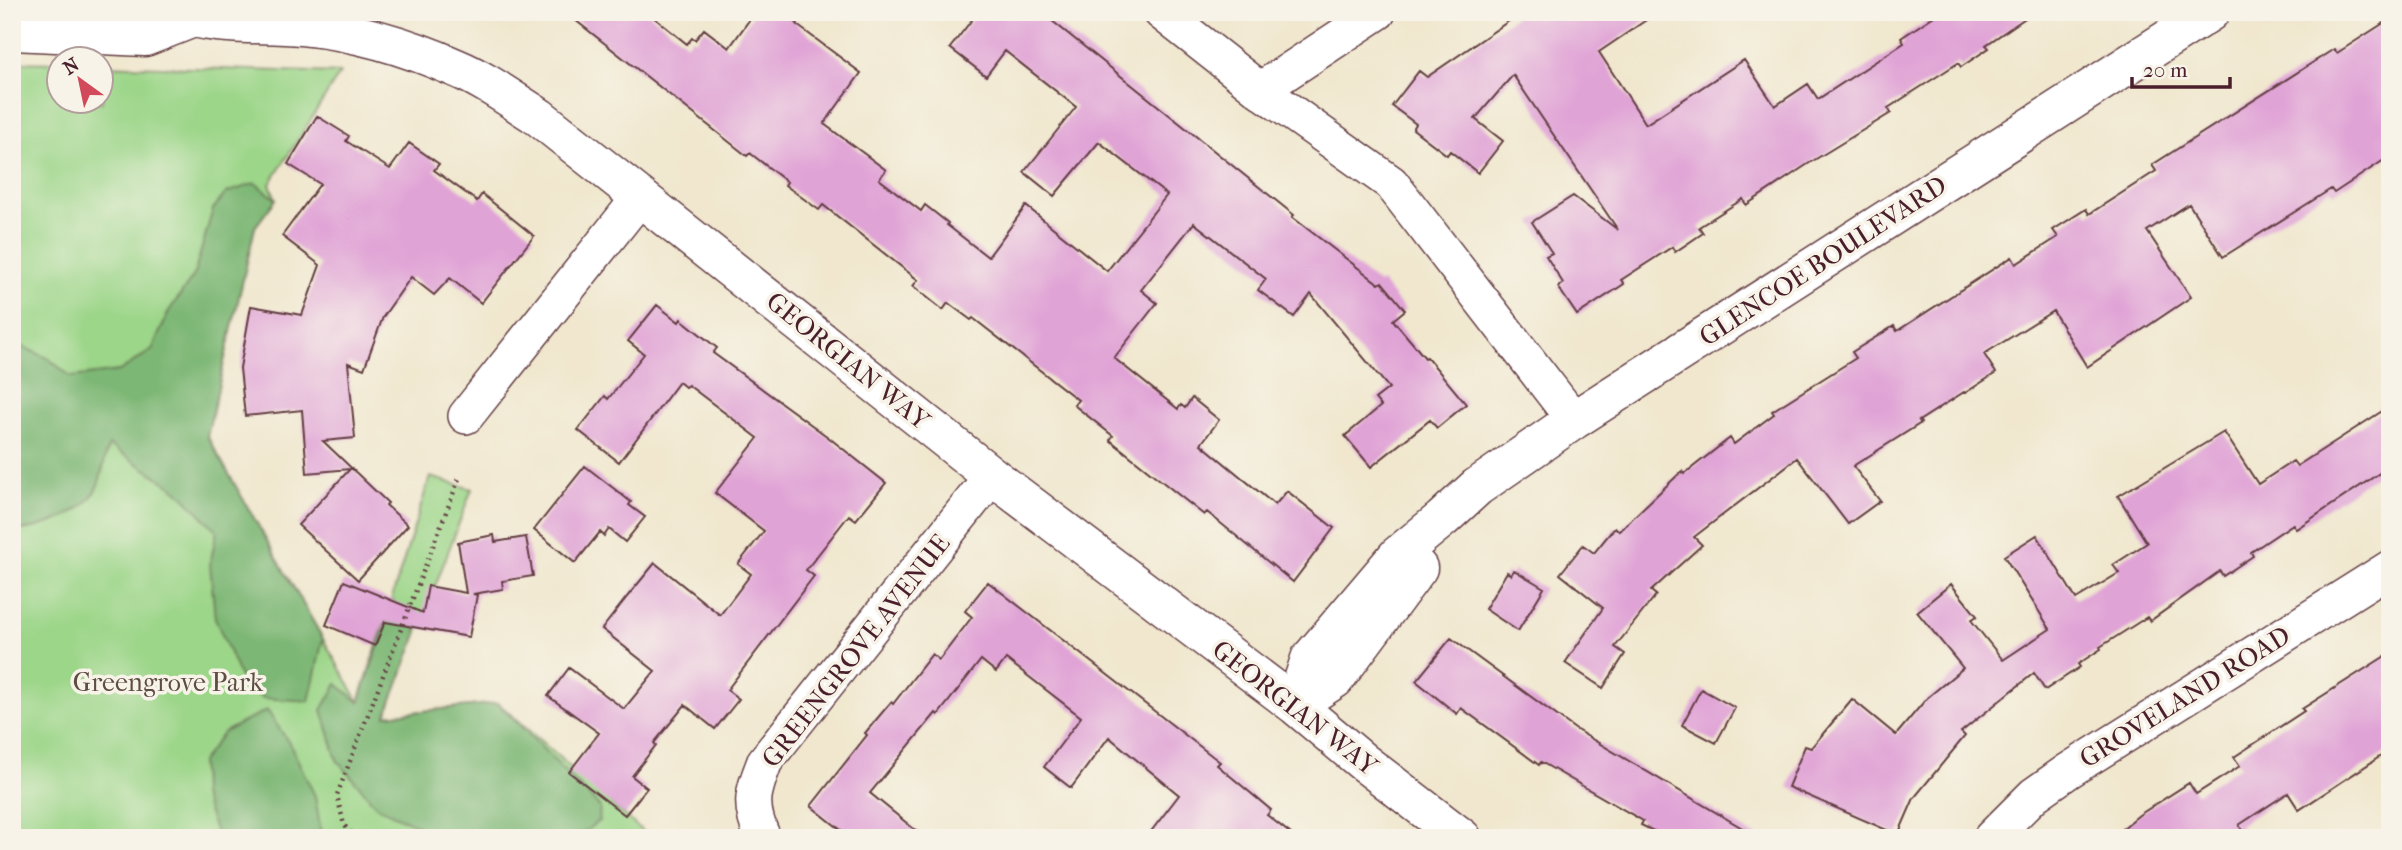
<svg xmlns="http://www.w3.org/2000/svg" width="2402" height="850" viewBox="0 0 2402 850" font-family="'IM FELL French Canon',serif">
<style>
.green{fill:#9cd689;stroke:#737a5a;stroke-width:2}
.forest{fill:#7db775;stroke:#646b50;stroke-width:2}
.building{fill:#e0a3d6}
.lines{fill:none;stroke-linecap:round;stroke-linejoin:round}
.street-casing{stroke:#633d43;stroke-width:38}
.secondary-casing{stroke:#633d43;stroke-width:41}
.path{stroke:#633d43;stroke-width:4.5;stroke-dasharray:2 5;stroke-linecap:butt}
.street{stroke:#fff;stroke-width:35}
.secondary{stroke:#fff;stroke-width:38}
.labels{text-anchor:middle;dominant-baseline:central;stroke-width:7;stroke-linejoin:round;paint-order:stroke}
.street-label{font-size:26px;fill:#4a1f2b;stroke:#f7f3e8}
.park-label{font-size:26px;fill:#5e4d42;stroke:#f7f3e8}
</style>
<rect width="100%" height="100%" fill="#f7f3e8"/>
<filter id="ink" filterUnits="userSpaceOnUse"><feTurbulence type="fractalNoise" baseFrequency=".0143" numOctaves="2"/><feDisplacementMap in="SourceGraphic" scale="14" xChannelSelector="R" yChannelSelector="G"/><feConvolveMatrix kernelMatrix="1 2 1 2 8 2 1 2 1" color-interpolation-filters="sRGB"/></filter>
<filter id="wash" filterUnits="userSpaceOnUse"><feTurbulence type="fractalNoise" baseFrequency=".00686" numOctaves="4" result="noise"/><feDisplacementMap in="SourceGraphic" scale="28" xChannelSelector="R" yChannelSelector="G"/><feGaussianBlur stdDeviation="1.57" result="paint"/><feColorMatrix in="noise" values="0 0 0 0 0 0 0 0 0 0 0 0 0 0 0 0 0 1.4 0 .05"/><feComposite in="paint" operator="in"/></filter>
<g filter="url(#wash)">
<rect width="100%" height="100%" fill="#f0e7ce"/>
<path class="green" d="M12,62L59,63L60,102H102V65L340,73L270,184L276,199L255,227L207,436L359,702L430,477L472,489L386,715L498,703L650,838H12Z"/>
<path class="forest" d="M255,183L276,199L255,227L207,436L323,639L309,701L262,698L240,677L215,618L210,564L217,531L177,490L109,445C104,457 103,474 97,487C85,515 41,529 12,531V342L48,358L71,377L119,371L152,350L169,311L194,275L213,209L226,193Z
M394,601L418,632L386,715L498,703L600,807L599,821L576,838H450L437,835L377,807L337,760L322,710L337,684L359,702Z
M267,710L291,746L315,796L322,838H218L202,795L201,762L224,732Z"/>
<g id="blocks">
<path class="building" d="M565,12H647L687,44L692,38L695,40L704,29L729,48L755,12H783L798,24L797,25L861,73L824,124L886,170L879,179L921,211L925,205L948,223L947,225L988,257L1026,206L1107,271L1167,195L1099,142L1054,196L1024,172L1076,107L1005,51L986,76L950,48L978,12H1041L1294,215L1292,217L1379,284L1382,282L1405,310L1393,320L1425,358L1427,357L1466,404L1437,428L1430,420L1371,467L1345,436L1381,406L1375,399L1389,388L1311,294L1294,317L1258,290L1266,279L1194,223L1141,290L1157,303L1114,358L1178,409L1181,405L1185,408L1192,398L1219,420L1201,444L1275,505L1287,491L1334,528L1293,582L1207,512L1204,515L1110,440L1113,436L1074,405L1078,400L973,318L971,320L948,303L943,310L913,286L918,280L823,205L819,210L785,185L787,182L750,153L747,156Z
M1522,12H1658L1599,52L1646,124L1744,60L1775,106L1808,84L1818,99L1904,43L1901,38L1940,12H2034L1986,45L1989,48L1961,67L1958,63L1888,108L1891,113L1811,162L1746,205L1743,199L1699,227L1703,233L1675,252L1672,247L1621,280L1624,284L1577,315L1558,287L1563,283L1546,256L1552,253L1532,222L1573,196L1618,230L1513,75L1475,119L1503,141L1478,173L1450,151L1447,155L1413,129L1416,124L1392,106L1419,71L1427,77Z
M2390,19V156L2334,193L2331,189L2223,257L2189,204L2147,231L2191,297L2087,367L2053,311L1984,354L1996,373L1965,393L1964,392L1919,421L1921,423L1853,466L1880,501L1848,524L1797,458L1694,537L1702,545L1651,591L1656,595L1615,647L1625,654L1603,688L1565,663L1603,608L1560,574L1583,545L1594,553L1615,527L1619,531L1682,471L1684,474L1730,438L1734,444L1774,414L1772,411L1856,358L1852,352L1894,326L1897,331L2012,257L2016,264L2058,237L2053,230L2086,209L2089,214L2156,171L2152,165L2334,49L2337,53Z
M317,116L349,136L346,141L390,169L409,143L439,164L434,170L477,201L482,194L534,236L481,303L450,278L434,295L411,277L383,317L364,369L348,363L355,438L323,441L388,503L386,505L408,525L358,580L298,525L350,469L307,473L302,410L245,416L240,368L251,306L302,315L320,265L282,236L320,184L288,164Z
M657,305L679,322L681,319L717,348L713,353L828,437L886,483L856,520L849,515L806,570L814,576L727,690L739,699L715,729L685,705L654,743L656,745L632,776L647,788L625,815L569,772L599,733L548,696L569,668L624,709L655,671L602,629L627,597L655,563L720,615L751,574L738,564L764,531L715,493L758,438L688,385L685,387L679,382L619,462L578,430L605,396L608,399L644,354L628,341Z
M2390,406V466L2296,529L2293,524L2251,552L2253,556L2223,576L2220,571L2150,621L2147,617L2100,647L2101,649L2078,664L2080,667L2045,690L2034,673L1961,732L1965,736L1914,798L1898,835L1788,787L1805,746L1811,748L1852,699L1896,735L1927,698L1963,668L1917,612L1951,584L1977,616L1971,620L2003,660L2050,629L2004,556L2037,535L2076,599L2119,573L2113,565L2147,543L2118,496L2224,432L2258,484L2293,461L2297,466Z
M585,466L631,502L629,505L645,517L625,542L609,529L604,536L600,532L575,563L534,530Z
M494,535L495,542L526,537L533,576L502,581L503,589L473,594L477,595L469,637L385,622L375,646L326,625L344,581L423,613L428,586L466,593L458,542Z
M1514,570L1544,588L1518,631L1485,609L1507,572L1511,575Z
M988,582L1220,762L1217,765L1271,810L1267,815L1296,838H1146L1179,795L1109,737L1071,788L1044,767L1081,717L1006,659L996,672L981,660L938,715L936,713L870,793L925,838H851L811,806L867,735L865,733L891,702L893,704L932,654L939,660L972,617L965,611Z
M1451,638L1575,729L1759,838H1668L1641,825L1643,821L1541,762L1539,765L1461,708L1457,714L1416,681Z
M2390,653V750L2299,810L2288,793L2239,825L2247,838H2111L2139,815L2189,783L2196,794L2240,766L2234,757L2304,711L2302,709Z
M1701,689L1735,708L1716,743L1682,725Z"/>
</g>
</g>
<g filter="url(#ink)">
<use href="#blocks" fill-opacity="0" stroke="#633d43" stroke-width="2"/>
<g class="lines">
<defs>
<path id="street" d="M1161,12L1260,90L1391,183L1574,420
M1260,90L1378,12
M466,416L641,196
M763,838C748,805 753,792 765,761L992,476
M1991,838L2034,795L2068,771L2390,568"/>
<path id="secondary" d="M175,12C215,28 260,22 302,26C355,31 407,46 456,68C485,80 512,100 539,117L992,476L1295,705L1363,762L1462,838
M12,31L145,37L191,19
M1295,705L1310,659L1398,555L1442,519L1477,487L1574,420L2210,12
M1295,705L1335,679L1418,568"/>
</defs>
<use href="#street" class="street-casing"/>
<use href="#secondary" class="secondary-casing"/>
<path class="path" d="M356,838L344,825L337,795L460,476"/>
<use href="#street" class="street"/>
<use href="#secondary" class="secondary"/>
</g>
</g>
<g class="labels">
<g class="street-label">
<text transform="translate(1823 261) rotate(-33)">GLENCOE BOULEVARD</text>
<text transform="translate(848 361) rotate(39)">GEORGIAN WAY</text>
<text transform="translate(856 651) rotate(-52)">GREENGROVE AVENUE</text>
<text transform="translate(2185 697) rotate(-32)">GROVELAND ROAD</text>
<text transform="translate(1295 708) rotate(38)">GEORGIAN WAY</text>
</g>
<g class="park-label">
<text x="168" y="682">Greengrove Park</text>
</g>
</g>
<rect width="2402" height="850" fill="none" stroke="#f7f3e8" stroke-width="42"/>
<g transform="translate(80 80) rotate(327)"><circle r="33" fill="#f7f3e8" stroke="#b29e9c" stroke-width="2"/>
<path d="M0-5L12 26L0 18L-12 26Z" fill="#d1495b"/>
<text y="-10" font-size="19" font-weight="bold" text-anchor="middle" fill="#4a1f2b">N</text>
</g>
<path d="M2132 77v10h98v-10" fill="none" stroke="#4a1f2b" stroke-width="3.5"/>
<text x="2143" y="77" font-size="21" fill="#4a1f2b" stroke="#f7f3e8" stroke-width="5" paint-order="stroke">20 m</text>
</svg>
